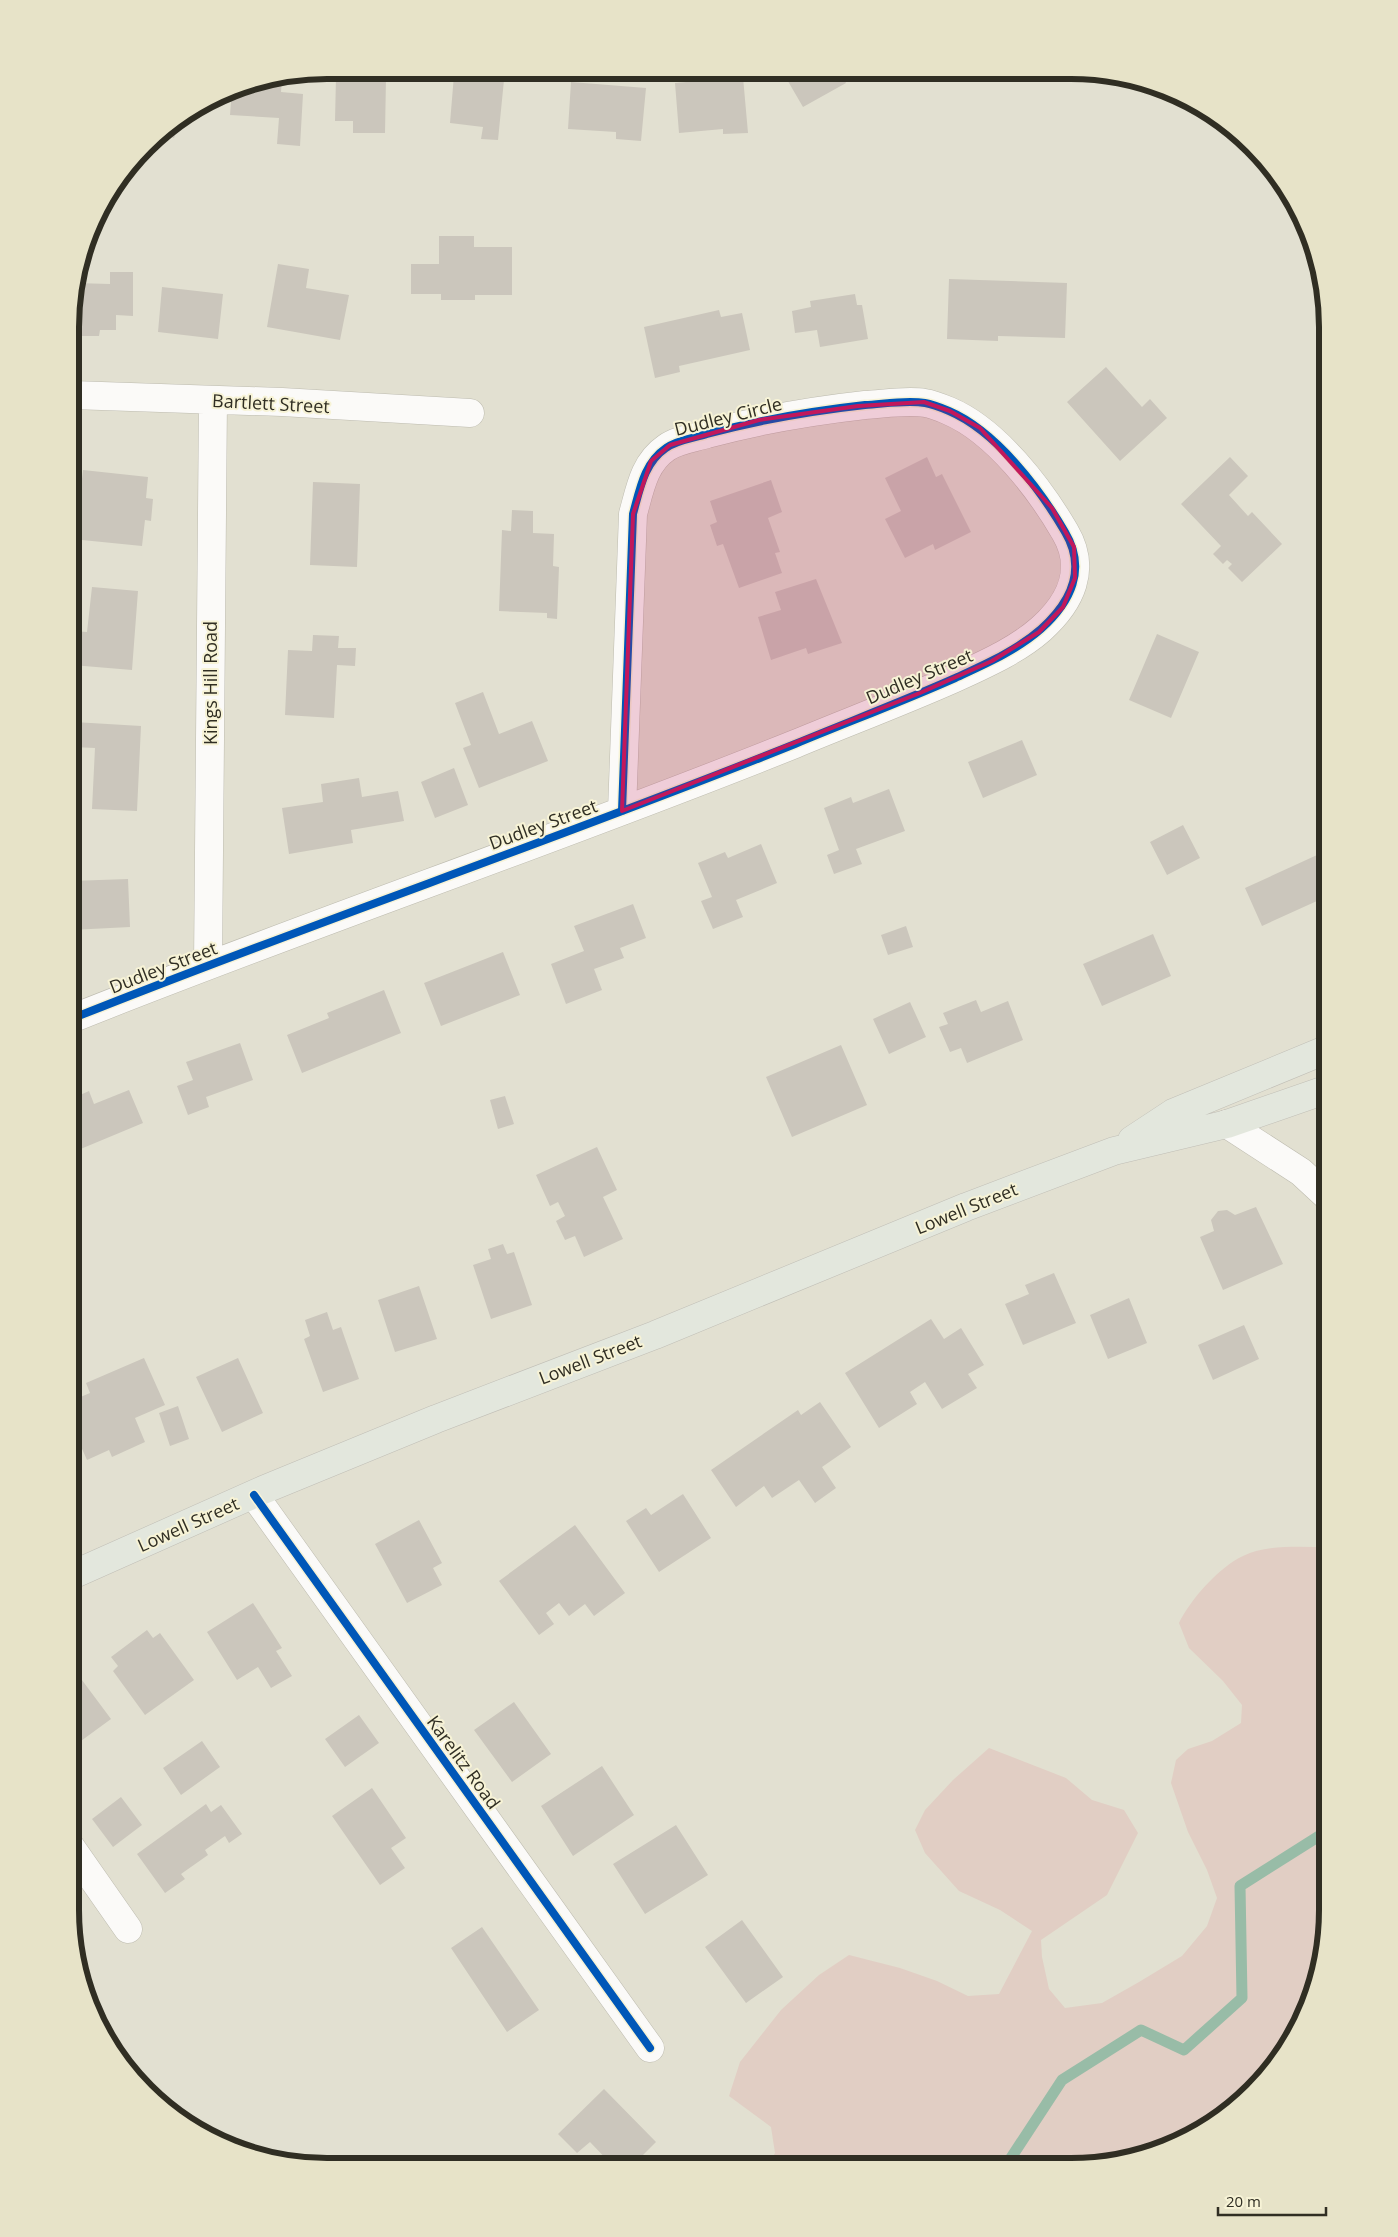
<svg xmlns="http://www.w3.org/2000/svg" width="1398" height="2237" viewBox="0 0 1398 2237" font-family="'Open Sans',sans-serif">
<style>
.green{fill:#e1cec4}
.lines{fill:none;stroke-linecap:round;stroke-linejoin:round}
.stream{stroke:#98bca7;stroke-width:11}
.building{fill:#cbc6bc}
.street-casing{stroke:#bdbbaf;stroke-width:29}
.secondary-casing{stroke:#bdbbaf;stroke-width:29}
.primary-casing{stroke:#c0beb6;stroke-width:29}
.street{stroke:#fbfaf8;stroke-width:28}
.secondary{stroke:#fbfaf8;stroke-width:28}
.primary{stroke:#e3e7dd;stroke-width:28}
.cycleway-casing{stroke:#f7f3d6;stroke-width:11}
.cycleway{stroke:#0057b8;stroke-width:8}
.marked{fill:#c2185b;fill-opacity:0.2;stroke:#c2185b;stroke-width:4;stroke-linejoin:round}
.labels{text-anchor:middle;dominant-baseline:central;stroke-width:4;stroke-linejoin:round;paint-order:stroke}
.street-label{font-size:18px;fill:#302e23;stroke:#f7f3d6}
.rim{fill:none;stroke:#302e23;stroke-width:6}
</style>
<rect width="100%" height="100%" fill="#e2e0d1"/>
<path class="green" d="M1328,1547L1327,1927L1309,2008L1275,2066L1228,2114L1169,2148L1071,2167L768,2166L775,2153L771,2127L729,2096L740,2062L781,2010L819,1975L849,1955L900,1968L937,1981L968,1996L999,1994L1032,1931L1000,1910L959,1891L925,1853L915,1830L925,1810L953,1780L989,1748L1066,1778L1092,1800L1124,1810L1138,1833L1107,1895L1041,1940L1042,1957L1049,1989L1065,2008L1102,2003L1139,1982L1182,1956L1207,1926L1217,1898L1207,1870L1188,1832L1171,1783L1176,1760L1188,1749L1212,1741L1241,1723L1242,1705L1223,1681L1189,1648L1179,1623C1190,1600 1219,1567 1243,1556C1268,1544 1300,1547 1328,1547Z"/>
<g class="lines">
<path class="stream" d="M1001,2167H1005L1062,2080L1141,2030L1184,2050L1242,1998L1240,1886L1327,1831"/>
</g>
<path class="building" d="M782,71H840L846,83L803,107Z
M454,75L504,80L498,140L481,139L483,127L450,123Z
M336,77L386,78L385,133H353V121H335Z
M743,77L748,133L723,134V129L679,133L675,83Z
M282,79L281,92L303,94L300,146L277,144L279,118L230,115L232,89Z
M571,82L646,88L641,141L616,139V132L568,129Z
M180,120L174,138L159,133L168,127Z
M439,236H474V247H512V295H475V300H441V294H411V264H439Z
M278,264L309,269L306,288L349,295L340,340L267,327Z
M110,272H133V316L116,315V330H100L99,336H76V328H72V294L75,283L110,284Z
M949,279L1067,283L1065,338L998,336V341L947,339Z
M162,287L223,294L218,339L158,332Z
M855,294L857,305H862L868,339L820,347L817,330L795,333L792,311L811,307L810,301Z
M719,310L721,317L742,313L750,350L679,366L680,372L655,378L644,327Z
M1106,367L1142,407L1150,399L1167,418L1120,461L1067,402Z
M927,457L936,477L942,474L971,532L935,550L933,544L905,558L885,519L901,511L885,478Z
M1230,457L1248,476L1229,495L1248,516L1252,512L1282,544L1242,582L1228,568L1232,564L1227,560L1223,564L1213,554L1221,546L1181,504Z
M83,470L148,477L146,498L153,499L151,521L145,520L142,546L72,539V513L78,514Z
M771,480L782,512L768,518L780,552L775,553L782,573L739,588L723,544L717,546L710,525L717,522L710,501Z
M313,482L360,484L357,567L310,565Z
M512,510L533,511V533L554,534L553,566L559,567L557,619L547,618V613L499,611L502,530L511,531Z
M816,579L842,643L808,654L806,648L771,660L758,617L781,610L775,592Z
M92,587L138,591L132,670L72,665V631L87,632Z
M1157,634L1199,652L1171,718L1129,700Z
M313,635L339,636L338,648H356L355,666L337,665L334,718L285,715L288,650L312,651Z
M483,692L499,734L532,721L548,761L479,788L463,748L471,745L455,703Z
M74,722L141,726L137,811L92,809L95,748L73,747Z
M1022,740L1037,775L983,798L968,762Z
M454,768L468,805L435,818L421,782Z
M359,778L362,797L398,791L404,821L351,830L353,843L289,854L282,808L323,802L321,784Z
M889,789L905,831L856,849L862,864L834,874L827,855L839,850L824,808L851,797L853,803Z
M1183,825L1200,858L1167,875L1150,842Z
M761,844L777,883L736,900L743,917L713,929L701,901L712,897L698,863L725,852L728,858Z
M1328,850V896L1262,926L1245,888Z
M128,879L130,927L71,930V881Z
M633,904L646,938L620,948L624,958L594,969L602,990L566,1004L551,964L584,951L574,926Z
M906,926L913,947L888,955L881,935Z
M1153,934L1171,976L1102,1006L1083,964Z
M503,952L520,995L441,1026L424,983Z
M384,990L401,1033L302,1073L287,1035L329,1018L327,1013Z
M976,1000L981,1012L1008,1001L1023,1040L967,1063L961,1048L950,1052L939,1027L948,1024L943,1013Z
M910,1002L926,1037L889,1054L873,1019Z
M240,1043L253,1080L206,1097L209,1107L188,1115L177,1086L193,1080L186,1062Z
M841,1045L867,1105L792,1137L766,1077Z
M129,1090L143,1123L71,1153V1099L89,1091L94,1104Z
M505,1096L514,1124L498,1129L490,1100Z
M597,1147L617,1190L603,1197L623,1239L584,1257L575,1236L565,1240L556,1221L565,1216L558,1202L550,1206L536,1175Z
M1256,1207L1283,1264L1223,1290L1200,1237L1214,1231L1211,1220L1218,1211L1227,1210L1235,1215Z
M503,1244L507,1254L514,1252L532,1305L491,1319L473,1265L491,1259L488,1249Z
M1054,1273L1076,1323L1023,1345L1005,1304L1029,1294L1025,1285Z
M419,1286L437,1339L395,1352L378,1300Z
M1129,1298L1147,1343L1108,1359L1090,1315Z
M327,1312L333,1330L341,1327L359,1379L323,1392L304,1339L310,1336L305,1320Z
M931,1319L944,1339L961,1328L984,1365L968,1374L977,1388L942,1409L925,1382L910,1392L917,1404L879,1428L845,1373Z
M1244,1325L1259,1359L1213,1380L1198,1345Z
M144,1358L165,1405L135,1418L145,1442L112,1457L109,1450L87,1460L71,1424V1401L90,1393L86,1383Z
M238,1358L263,1413L222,1432L196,1377Z
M820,1402L851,1447L822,1467L836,1488L815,1503L799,1480L772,1498L764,1486L736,1507L711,1470L798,1410L801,1415Z
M178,1406L189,1439L170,1446L159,1413Z
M683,1494L711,1538L659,1572L626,1521L646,1508L651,1515Z
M419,1520L442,1563L433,1568L442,1585L407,1603L375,1544Z
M575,1525L625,1593L594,1616L585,1604L569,1616L559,1603L546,1613L554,1624L539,1635L499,1581Z
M253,1603L282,1648L276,1651L292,1676L271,1688L258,1667L237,1680L207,1632Z
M147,1630L153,1638L160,1633L194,1680L145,1715L113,1671L118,1666L111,1657Z
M76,1672L111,1719L70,1749V1677Z
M514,1702L551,1754L512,1782L474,1730Z
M359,1715L379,1743L345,1767L325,1739Z
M202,1741L220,1767L181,1795L163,1768Z
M602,1766L634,1815L573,1856L541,1806Z
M372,1788L406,1838L391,1848L405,1868L380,1885L332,1816Z
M121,1797L142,1825L113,1847L92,1819Z
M206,1804L211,1812L221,1805L242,1834L229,1843L225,1836L205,1850L208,1855L181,1874L185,1879L165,1893L137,1854Z
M676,1825L708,1875L645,1914L613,1864Z
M742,1920L783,1977L746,2003L705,1947Z
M482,1927L539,2010L507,2032L451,1948Z
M604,2089L656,2142L632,2166H613L590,2142L577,2153L558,2134Z"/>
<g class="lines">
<defs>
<path id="street" d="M72,395L282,402L470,413
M208,965L213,400
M71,1019C311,923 556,840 795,744C848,722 901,702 953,679C983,665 1016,651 1041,629C1071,602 1087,569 1065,532C1040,489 996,431 949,411C942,408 932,404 925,403C906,400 884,404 865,405C811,411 759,420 707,434C694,438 677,440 666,448C644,463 640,489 633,514L622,811
M254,1495L650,2048
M70,1846L128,1929"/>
<path id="secondary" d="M1227,1124L1301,1172L1328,1197"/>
<path id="primary" d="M1132,1140L1173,1113L1328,1049
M70,1576L263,1490L436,1419L655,1335L966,1207L1114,1151L1227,1124L1328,1089"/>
</defs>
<use href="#street" class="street-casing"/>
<use href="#secondary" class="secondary-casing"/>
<use href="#primary" class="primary-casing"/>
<use href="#street" class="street"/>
<use href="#secondary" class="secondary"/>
<use href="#primary" class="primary"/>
<defs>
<path id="cycleway" d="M71,1019C311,923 556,840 795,744C848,722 901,702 953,679C983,665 1016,651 1041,629C1071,602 1087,569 1065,532C1040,489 996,431 949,411C942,408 932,404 925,403C906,400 884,404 865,405C811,411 759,420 707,434C694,438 677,440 666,448C644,463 640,489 633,514L622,811
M254,1495L650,2048"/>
</defs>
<use href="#cycleway" class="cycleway-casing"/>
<use href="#cycleway" class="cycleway"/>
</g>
<path class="marked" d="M924,402L950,411L980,428L1052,508L1074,547L1075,578L1063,607L1039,632L992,661L920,693L622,811L633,514L651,461L670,445L759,420L858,406Z"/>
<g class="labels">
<g class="street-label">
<text transform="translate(271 403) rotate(3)">Bartlett Street</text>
<text transform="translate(728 416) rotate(-14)">Dudley Circle</text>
<text transform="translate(919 676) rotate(-23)">Dudley Street</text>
<text transform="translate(210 683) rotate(-90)">Kings Hill Road</text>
<text transform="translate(543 824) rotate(-20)">Dudley Street</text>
<text transform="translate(163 967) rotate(-21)">Dudley Street</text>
<text transform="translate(966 1208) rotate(-22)">Lowell Street</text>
<text transform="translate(590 1359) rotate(-21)">Lowell Street</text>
<text transform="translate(188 1524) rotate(-24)">Lowell Street</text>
<text transform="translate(464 1762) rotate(54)">Karelitz Road</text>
</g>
</g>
<path d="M0 0H1398V2237H0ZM327 79H1071A248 248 0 0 1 1319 327V1910A248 248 0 0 1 1071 2158H327A248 248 0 0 1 79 1910V327A248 248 0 0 1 327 79Z" fill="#e7e3c8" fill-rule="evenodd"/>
<path class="rim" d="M327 79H1071A248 248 0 0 1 1319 327V1910A248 248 0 0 1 1071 2158H327A248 248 0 0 1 79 1910V327A248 248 0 0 1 327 79Z"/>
<path d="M1218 2207v8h108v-8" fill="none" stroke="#302e23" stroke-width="2.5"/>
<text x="1226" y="2207" font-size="15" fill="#302e23" stroke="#f7f3d6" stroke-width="4" paint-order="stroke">20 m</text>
</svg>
